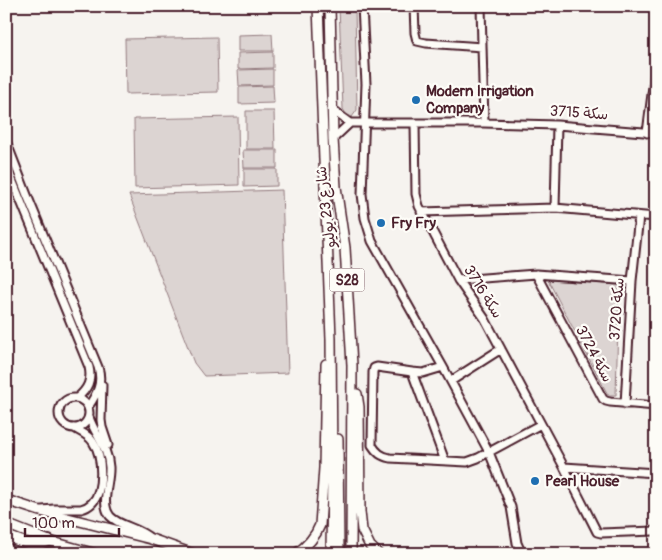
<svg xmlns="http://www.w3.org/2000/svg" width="662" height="560" viewBox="0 0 662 560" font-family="Pangolin,'Playpen Sans Arabic',sans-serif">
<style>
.green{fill:#dcd4d2;stroke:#937a7e}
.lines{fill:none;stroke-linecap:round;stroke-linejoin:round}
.minor-casing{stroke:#4a1f2b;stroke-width:11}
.major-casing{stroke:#4a1f2b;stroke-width:12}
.highway-casing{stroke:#4a1f2b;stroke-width:14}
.minor{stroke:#fdfcf7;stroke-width:7}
.major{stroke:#fdfcf7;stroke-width:9}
.highway{stroke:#fdfcf7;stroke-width:10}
.poi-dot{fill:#1f6fb2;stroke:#fdfcf7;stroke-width:2}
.labels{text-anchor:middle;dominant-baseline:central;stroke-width:4.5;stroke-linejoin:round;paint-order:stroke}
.shield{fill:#fdfcf7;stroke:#806168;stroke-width:1}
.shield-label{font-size:14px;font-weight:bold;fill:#4a1f2b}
.poi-label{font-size:15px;font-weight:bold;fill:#4a1f2b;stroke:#fdfcf7;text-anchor:start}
.street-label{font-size:15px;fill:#4a1f2b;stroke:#fdfcf7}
</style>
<rect width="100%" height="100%" fill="#f6f3ef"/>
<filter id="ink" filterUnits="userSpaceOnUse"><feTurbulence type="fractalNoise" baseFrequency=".02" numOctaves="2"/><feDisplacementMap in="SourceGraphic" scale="10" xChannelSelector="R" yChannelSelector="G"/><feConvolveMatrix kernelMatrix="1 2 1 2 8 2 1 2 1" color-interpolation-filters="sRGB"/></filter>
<g filter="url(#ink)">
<path class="green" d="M339,6H355L357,110L352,117L346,114L343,109Z
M272,34L273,51H238V35Z
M217,37L218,92L126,94L125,39Z
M273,52V68L238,69V53Z
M273,69V85L239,86L238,70Z
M273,86L274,103L239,104V87Z
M246,111H274L275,149H246Z
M238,117L239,185L135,188L134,119Z
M243,150H277V168H244Z
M277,169V186L244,187V169Z
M282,190L288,373L204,376L194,363L129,195Z
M548,280L619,285L616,395H608Z"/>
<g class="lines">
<defs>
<path id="minor" d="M362,6L366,84L362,194L365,218L372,241L443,367L489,452L511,507L517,543L522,554
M414,6L415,33L417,41L426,43L482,47
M481,6L484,123
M332,110L350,123H484L557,125L656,133
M415,123L416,194L419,206L458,280L485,319L564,467L595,528L597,532L601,533L654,531L656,530
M647,133L656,63
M333,139L350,123
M6,141L27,195L98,367C103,383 97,394 88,407
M6,165L89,367C92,380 88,389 77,398
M555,208L557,125
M421,212L555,208L656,217
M536,274L603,399L606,401L610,402L656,406
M458,280L536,274L632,281
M443,367L423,373L412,372L445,461
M412,372L377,367L374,368L373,372L372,445C377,453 381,456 390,458L467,462L478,458L541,424
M451,381L501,349
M102,385L101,420L102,427L108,445
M59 413a15 15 0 1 1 30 0a15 15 0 1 1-30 0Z
M625,404L632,281L639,216
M89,417C95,435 108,447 109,467C110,483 100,503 110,516C120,527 139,527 151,539
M564,467L656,473
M42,510L54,509H81C85,508 89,506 92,503C104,491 103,456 93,442C89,435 81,432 74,428"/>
<path id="major" d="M318,6L331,339L332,472L331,554
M330,6L333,139L336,187L345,248L352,365L351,554
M357,394L359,407L360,512L362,530L370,546L378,554
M338,439L339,554
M6,500L40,511L151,539L193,554
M6,524L49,541L96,554
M296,554C307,546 315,538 320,525L324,468L326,364"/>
<path id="highway" d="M6,536C22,542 33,547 49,541"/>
</defs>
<use href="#minor" class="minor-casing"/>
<use href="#major" class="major-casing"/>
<use href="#highway" class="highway-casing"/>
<use href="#minor" class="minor"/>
<use href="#major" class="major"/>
<use href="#highway" class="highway"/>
</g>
</g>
<g class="poi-dot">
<circle cx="416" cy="100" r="5"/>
<circle cx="381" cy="223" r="5"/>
<circle cx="535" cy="481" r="5"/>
</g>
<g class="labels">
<rect class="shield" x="329.5" y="268.5" width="35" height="23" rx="4"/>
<g class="shield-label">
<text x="347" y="280">S28</text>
</g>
<g class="poi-label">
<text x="426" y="91">Modern Irrigation<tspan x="426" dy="17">Company</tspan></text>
<text x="391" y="223">Fry Fry</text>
<text x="545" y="481">Pearl House</text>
</g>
<g class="street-label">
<text transform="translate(579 113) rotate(4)">سكة 3715</text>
<text transform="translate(326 207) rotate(-97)">شارع 23 يوليو</text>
<text transform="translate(483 292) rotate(58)">سكة 3716</text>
<text transform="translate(617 309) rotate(-86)">سكة 3720</text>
<text transform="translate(594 354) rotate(62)">سكة 3724</text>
</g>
</g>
<rect width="662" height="560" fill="none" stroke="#fdfcf7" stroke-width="25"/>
<rect x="12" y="12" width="637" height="535" fill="none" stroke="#4a1f2b" stroke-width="2" filter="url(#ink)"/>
<path d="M25 528v8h94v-8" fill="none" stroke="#4a1f2b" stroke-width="2.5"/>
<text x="32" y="528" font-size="15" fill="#4a1f2b" stroke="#fdfcf7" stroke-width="4" paint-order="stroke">100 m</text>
</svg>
